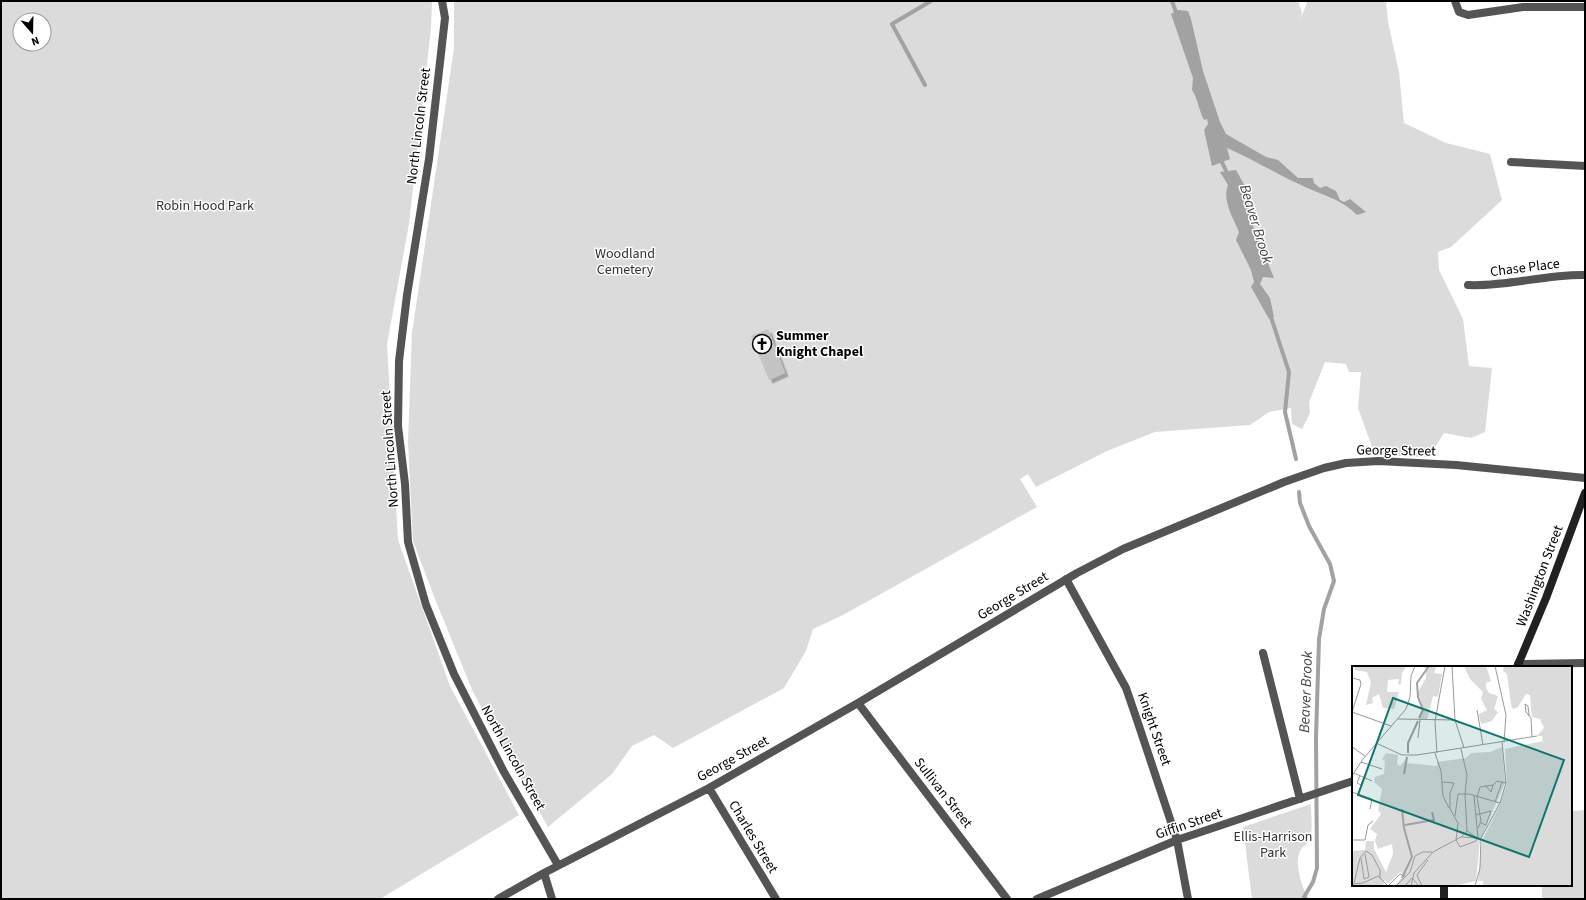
<svg xmlns="http://www.w3.org/2000/svg" width="1586" height="900" viewBox="0 0 1586 900" font-family="'Source Sans 3',sans-serif">
<style>
.green{fill:#dbdbdb;fill-rule:evenodd}
.water{fill:#a2a2a2}
.lines{fill:none;stroke-linecap:round;stroke-linejoin:round}
.stream{stroke:#a2a2a2;stroke-width:4}
.building{fill:#c4c4c4;filter:url(#shadow)}
.minor{stroke:#545454;stroke-width:8}
.secondary{stroke:#212121;stroke-width:8}
.labels{text-anchor:middle;dominant-baseline:central;stroke-width:3;stroke-linejoin:round;paint-order:stroke}
.street-label{font-size:14px;fill:#000;stroke:#fff}
.park-label{font-size:14px;fill:#323232;stroke:#fff}
.poi-label{font-size:14px;font-weight:bold;fill:#000;stroke:#fff;text-anchor:start}
.water-label{font-size:15px;font-style:italic;fill:#434343;stroke:#fff}
.inset-river{fill:none;stroke:#a2a2a2;stroke-width:2}
.inset-road{fill:none;stroke:#999;stroke-width:1}
.view{fill:#0f766e;fill-opacity:0.15;stroke:#0f766e;stroke-width:2}
.inset-edge{fill:none;stroke:#000;stroke-width:2}
</style>
<defs>
<filter id="shadow"><feDropShadow dx="3.5" dy="3.5" stdDeviation="0" flood-color="#0004"/></filter>
</defs>
<rect width="100%" height="100%" fill="#fff"/>
<path class="green" d="M1,1H432L431,28L409,224L387,344L398,540L450,686L519,815L380,899H1ZM20,20H44V44H20Z
M454,1H1298L1302,13L1300,20L1307,3L1305,1H1386L1388,22L1399,72L1404,123L1446,143L1490,154L1502,200L1451,247L1438,252L1439,270L1463,319L1469,366L1492,368L1485,432L1471,438L1444,433L1429,457L1375,455L1358,408L1361,372H1349L1346,364L1325,362L1309,402L1310,413L1302,429L1292,424L1291,408L1269,412L1250,425L1155,432L1107,451L1036,487L1028,474L1020,479L1037,507L843,615L813,629L806,651L784,688L673,748L654,735L632,746L612,774L548,827L473,692L435,599L413,541L408,442L412,333L454,48Z
M1311,804C1311,815 1313,828 1310,839C1309,844 1302,846 1300,851C1294,865 1302,886 1308,899H1252L1243,827Z
M1585,810V899H1542V885H1571V811Z"/>
<path class="water" d="M1178,10L1188,11L1191,19L1203,71L1220,122L1226,134L1266,157L1278,160L1298,178H1313L1314,183L1320,188L1326,186L1336,191L1340,200L1344,202L1350,199L1366,212L1357,215C1342,199 1319,194 1301,185C1275,173 1252,159 1227,148L1230,159L1212,166L1204,130L1208,124L1207,119L1204,120C1199,111 1198,99 1192,90L1193,78L1171,14Z
M1236,170L1250,195L1253,213V226L1274,278L1263,277L1260,284L1270,298L1274,317L1269,319L1251,287L1254,282L1251,270L1236,240L1239,232C1233,217 1222,201 1228,185L1220,172Z"/>
<g class="lines">
<path class="stream" d="M1172,1L1177,15
M925,85L892,24L931,1
M1220,158L1228,175
M1270,314L1289,372L1285,412L1296,459
M1299,492L1300,503L1309,526L1330,564L1334,581L1324,609L1319,639L1316,737L1317,868L1313,882L1304,897L1306,899"/>
</g>
<path class="building" d="M768,329L785,373L769,380L751,336Z"/>
<g class="lines">
<path class="minor" d="M442,1L445,18L429,159L407,295L399,361L398,426L405,484L408,542L426,605L454,674L504,772L558,865
M1455,1L1459,12L1468,15L1523,7H1585
M1511,162L1585,166
M1468,285C1507,287 1545,274 1585,275
M1066,579L1126,688L1136,717L1177,840L1188,899
M1263,653L1300,799
M1518,664L1585,663
M858,703L1007,899
M709,788L776,899
M544,873L552,899
M498,899L544,873L709,788L858,703L1077,573L1123,549L1284,482L1324,468L1346,463L1378,461L1456,465L1585,478
M1037,899L1177,840L1353,781"/>
<path class="secondary" d="M1517,667L1546,598L1585,493
M1444,899V885"/>
</g>
<defs>
<symbol id="church-ring" viewBox="-11 -11 22 22"><circle r="9.5" fill="#fff" stroke="#000" stroke-width="1.5"/><path d="M-1.2-6h2.4v3.5h3.3v2.4h-3.3V6h-2.4V-.1h-3.3v-2.4h3.3Z" fill="#000"/></symbol>
</defs>
<g fill-rule="evenodd">
<use href="#church-ring" x="751" y="333" width="22" height="22"/>
</g>
<g class="labels">
<g class="street-label">
<text transform="translate(419 126) rotate(-83)">North Lincoln Street</text>
<text transform="translate(1525 268) rotate(-7)">Chase Place</text>
<text transform="translate(390 449) rotate(-94)">North Lincoln Street</text>
<text transform="translate(1396 451) rotate(1)">George Street</text>
<text transform="translate(1540 576) rotate(-69)">Washington Street</text>
<text transform="translate(1013 596) rotate(-31)">George Street</text>
<text transform="translate(1154 729) rotate(71)">Knight Street</text>
<text transform="translate(513 758) rotate(61)">North Lincoln Street</text>
<text transform="translate(733 759) rotate(-29)">George Street</text>
<text transform="translate(943 793) rotate(52)">Sullivan Street</text>
<text transform="translate(1189 824) rotate(-19)">Giffin Street</text>
<text transform="translate(753 837) rotate(59)">Charles Street</text>
</g>
<g class="park-label">
<text x="205" y="206">Robin Hood Park</text>
<text x="625" y="254">Woodland<tspan x="625" dy="16">Cemetery</tspan></text>
<text x="1273" y="837">Ellis-Harrison<tspan x="1273" dy="16">Park</tspan></text>
</g>
<g class="poi-label">
<text x="776" y="336">Summer<tspan x="776" dy="16">Knight Chapel</tspan></text>
</g>
<g class="water-label">
<text transform="translate(1256 224) rotate(73)">Beaver Brook</text>
<text transform="translate(1306 692) rotate(-88)">Beaver Brook</text>
</g>
</g>
<g transform="translate(1352 666)">
<rect width="220" height="220" fill="#fff"/>
<path d="M3,0L54,1L50,7L49,18L46,19L47,13L36,14L35,26H47L42,43L31,42L27,28L20,32L21,37L14,39L19,16L15,6L3,4ZM71,0H85L82,7L90,8L86,31L81,30L75,54L67,53L71,44L66,26L74,12V3ZM112,0H134L139,15L134,17V22L137,27L146,30L142,43L146,46L140,55L130,58L128,55L127,48L135,44L129,33L131,26L118,13ZM152,0H220V220H131V215H126L130,175L148,139L155,118L153,83L191,75L190,70H185L192,62L188,53L180,51L178,29L174,28L166,41L161,43L159,39L155,8L151,5ZM150,81L153,117L128,174L124,215L102,220H42L53,208L48,206L37,217H34L33,213L31,220H0V185L13,184L14,175H22V183L34,206L41,188L40,178L26,183L23,175L25,168L18,163L29,148L26,144L30,123L22,116L23,111L32,108L33,95L30,93L34,87L46,89L45,98L48,100L53,94L54,97L85,100V96L114,92L119,87L138,86Z" fill="#dbdbdb"/>
<path class="inset-river" d="M67,52L71,44L66,31L65,17L77,0M56,87V77L66,55M52,108L55,91M53,159L82,154L80,146M50,212L60,191L52,162L50,143"/>
<path class="inset-road" d="M100,0L103,54L112,82M143,0L154,49L152,76M0,12L8,14L9,18L0,46M125,44L131,79M0,46L39,60M177,50L176,40L173,38L174,46L179,52L180,71M46,53L103,54M66,72L68,54M24,77L50,89H65L185,70M0,81L13,90M83,87L89,105L91,130L97,142M85,87L83,55L93,0M9,96L30,103M2,107L20,115M0,110L11,93L54,43L58,31L59,10L63,0M8,110L5,117L9,119L12,111M90,116L102,117L98,127V143L106,157L104,174L108,181L124,175L125,172L115,165M133,119L139,126L141,119M0,126L20,133L18,143M122,130L126,172M143,136L150,116M123,149L139,145L134,159L129,157M103,150L106,128H117L148,137M126,162L129,155L125,131L128,121L141,119L145,115L154,117M109,171L124,172M0,174H13L16,159L21,155M9,192L12,213M12,213L17,211L13,188M2,217L8,192L14,185L20,189L28,204V212M0,218L11,217L26,210L36,220L48,208L53,210M44,220L58,206L63,190L71,186H80M53,220L60,212L67,220M59,220L62,207L81,186L109,171L115,165L113,128L115,109L109,83M70,220L65,209L76,194M123,220L128,202L129,172L148,137L154,117L150,76"/>
<path class="view" d="M41,32L212,94L177,191L6,129Z"/>
<rect width="220" height="220" class="inset-edge"/>
</g>
<rect width="1586" height="900" fill="none" stroke="#000000" stroke-width="4"/>
<g transform="translate(32 32) rotate(160)"><circle r="19" fill="#ffffff" stroke="#999999"/>
<path d="M0-3L7 15L0 10L-7 15Z" fill="#000000"/>
<text y="-6" font-size="11" font-weight="bold" text-anchor="middle" fill="#000000">N</text>
</g>
</svg>
